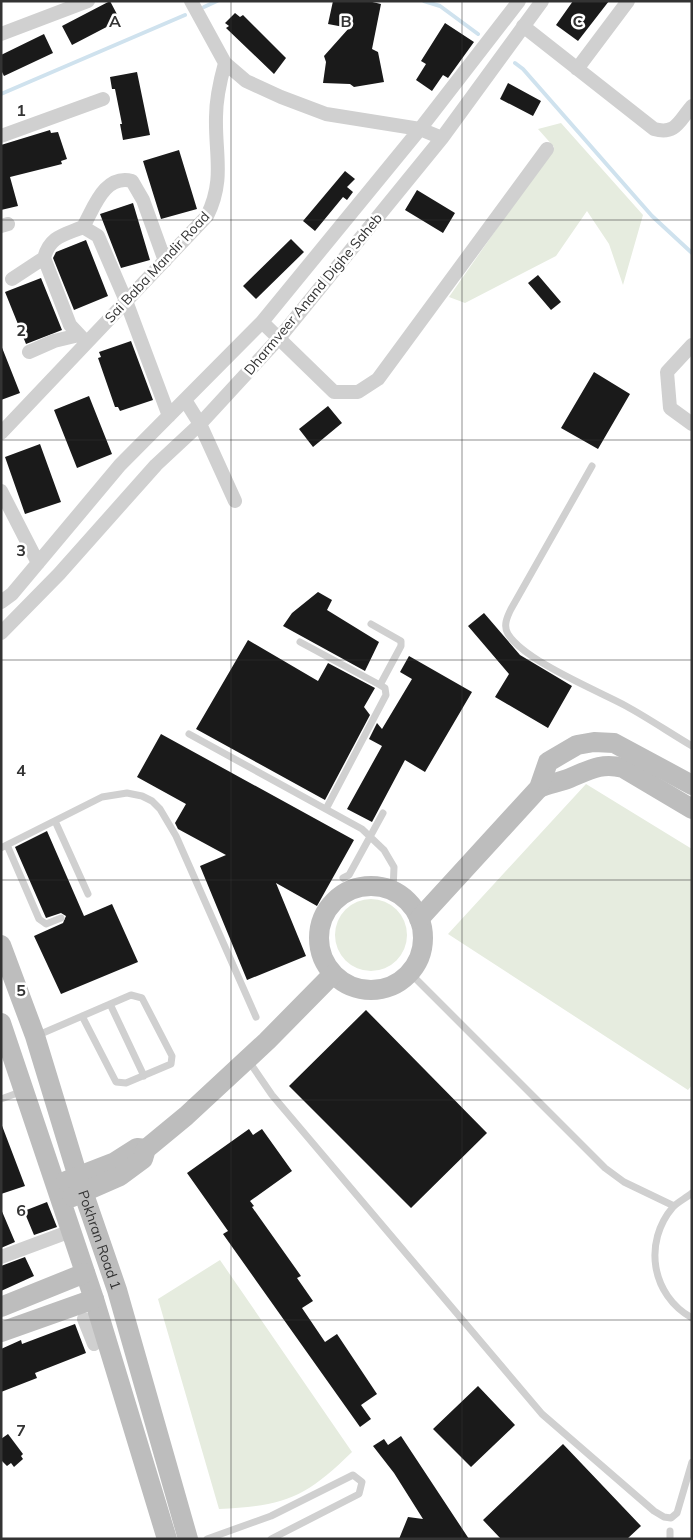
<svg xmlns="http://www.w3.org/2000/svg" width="693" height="1540" viewBox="0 0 693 1540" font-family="Mulish,sans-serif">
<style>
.green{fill:#e6ecdf}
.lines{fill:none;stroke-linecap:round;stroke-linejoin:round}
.stream{stroke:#cfe2ee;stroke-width:4}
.building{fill:#1a1a1a}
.lane{stroke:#d0d0d0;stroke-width:7}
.street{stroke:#d0d0d0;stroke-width:14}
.secondary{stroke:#bdbdbd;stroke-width:20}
.grid{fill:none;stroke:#333;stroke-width:1;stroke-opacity:0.55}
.labels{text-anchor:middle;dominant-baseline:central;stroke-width:5;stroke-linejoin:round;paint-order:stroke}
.street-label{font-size:14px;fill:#333;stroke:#fff}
.grid-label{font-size:16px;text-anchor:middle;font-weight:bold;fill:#333;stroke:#fff;stroke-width:5;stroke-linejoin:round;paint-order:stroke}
</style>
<rect width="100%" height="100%" fill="#fff"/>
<path class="green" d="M561,123L643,215L623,285L609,244L587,211L556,256L465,303L449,297L554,147L538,129Z
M586,784L692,849V1085L688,1090L448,934Z
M335 935a36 36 0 1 1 72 0a36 36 0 1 1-72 0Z
M220,1260L352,1452C305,1498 285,1506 219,1509L158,1299Z"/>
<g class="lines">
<path class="stream" d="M424,1L440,6L478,34
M204,7L217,1
M515,63L523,69L652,216L692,253
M1,94L185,15"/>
</g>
<path class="building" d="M110,1L120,20L72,45L62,26Z
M333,1H368L381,4L372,49L378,52L384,82L354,87L350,84L323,83L326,62L324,56L349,28L328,24Z
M573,1H609L578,41L556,25Z
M235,13L240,17L243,15L286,58L274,74L226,28L229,26L225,23Z
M445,23L474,42L448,78L443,75L432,91L416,80L426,64L421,61Z
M44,34L53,53L4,76L1,70V55Z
M137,72L150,135L123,140L120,124H122L115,89H112L110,77Z
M508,83L541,101L533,116L500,99Z
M50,130L51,133L58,132L67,159L61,161L62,164L10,177L18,206L1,210V145Z
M179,150L197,209L161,219L143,161Z
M345,171L355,179L347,187L353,192L347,200L343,197L315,231L303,221Z
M417,190L455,213L443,233L405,210Z
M133,203L150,260L121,268L100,214Z
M291,239L304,252L256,299L243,286Z
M86,240L108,296L74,310L53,258L56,252Z
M538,275L561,302L551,310L528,283Z
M41,278L62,330L26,344L5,292Z
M131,341L153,400L120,411L118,407H115L98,358L101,357L99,352Z
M1,345L20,393L1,400Z
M594,372L630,394L598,449L561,428Z
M89,396L112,454L77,468L54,410Z
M328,406L342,423L313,447L299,429Z
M40,444L61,502L25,514L5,457Z
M318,592L332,600L327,610L379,642L365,671L283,626L292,613Z
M484,613L520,655L572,686L548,728L495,697L509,674L468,626Z
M248,640L318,681L328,663L375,688L364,707L370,715L325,800L196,729Z
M409,656L472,692L425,772L405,760L372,822L347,809L382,746L369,739L377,723L382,729L412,679L400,672Z
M161,734L354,840L317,906L276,883L306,956L247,980L200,866L226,855L178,829L175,823L186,804L137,777Z
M47,831L84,916L112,904L138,962L61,994L34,936L63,923L66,916L61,913L46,918L15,847Z
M366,1010L487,1133L411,1208L289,1086Z
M1,1123L25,1186L1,1194Z
M249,1129L253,1135L262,1129L292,1171L250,1201L254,1206L252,1207L301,1276L297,1278L313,1301L302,1308L325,1342L337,1334L377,1394L361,1405L371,1419L360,1427L223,1234L228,1231L187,1173Z
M47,1202L57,1227L34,1235L24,1211Z
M1,1209L15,1242L1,1248Z
M25,1257L34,1276L1,1291V1266Z
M75,1324L86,1353L35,1373L37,1378L1,1392V1349L21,1340L22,1344Z
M478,1386L515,1425L471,1467L433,1429Z
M8,1434L23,1454L21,1456L23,1459L14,1467L11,1463L7,1466L1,1460V1439Z
M401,1436L469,1539H399L408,1517L423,1519L394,1473L373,1446L384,1439L388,1445Z
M563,1444L641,1526L627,1539H501L483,1520Z"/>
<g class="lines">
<path class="lane" d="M592,466L511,609C507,617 503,626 508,634C525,661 596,690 626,706C648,718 670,733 692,746
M300,642L380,685
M189,734L362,829L384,850L394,867L393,891
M326,809L386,695L385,688L380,685L401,646V641L371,624
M55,821L88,894
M7,845L39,919L46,924L61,918
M1,848L102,797L127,793L142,796L152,801L160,809L176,836L256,1017
M343,878L349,875L383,813
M410,973L605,1168L624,1182L674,1206
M110,1004L144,1076
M36,1036L131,995L142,998L172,1056L171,1064L126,1083L116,1082L82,1016
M248,1060L272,1095L542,1414L654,1511L664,1517L671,1518L677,1513L692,1462
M1,1099L23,1091
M692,1193C686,1198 678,1202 673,1207C643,1242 651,1295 692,1318
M670,1531V1539
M207,1539L271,1516L353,1475L362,1482L359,1494L271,1539"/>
<path class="street" d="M191,1L225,63L246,81L281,97L326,114L420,129L442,138
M523,26L654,129C676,135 679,121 692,106
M1,34L88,1
M577,69L628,1
M1,136L103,99
M1,226L8,224
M83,227C94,208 104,174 132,181L143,200L165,261
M12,279L44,258
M262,322L334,392H358L378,379L547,149
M86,342L70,325L44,258C50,236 64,235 83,227L98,236L126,301L169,416
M692,345L667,372L670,408L692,424
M29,352L54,341L79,335
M185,400L200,424L235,501
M1,433L207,216C225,180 215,154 216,117C216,98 220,81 225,63
M1,491L38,563
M1,602L12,594L120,465L262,322L420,129L519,1
M1,633L59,574L156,465L200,424L280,337L442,138L542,1
M1,1257L71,1231
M84,1319L94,1344"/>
<g class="secondary">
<path d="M539,788C549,784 560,782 570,778C589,770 602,762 623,768L692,809"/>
<circle cx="371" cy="938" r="52"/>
<path d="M419,919L539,788L548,762L577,745L594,742L614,743L692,785"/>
<path id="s1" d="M1,945L35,1036L78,1177L117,1290L188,1539"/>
<path d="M1,1023L94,1299L167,1539"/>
<path d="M66,1181L115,1162L137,1148L146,1149"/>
<path d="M72,1197L120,1176L143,1159L146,1149L186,1116L267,1041L333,974"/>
<path d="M1,1307L85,1273"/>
<path d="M1,1332L94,1299"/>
</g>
</g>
<path class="grid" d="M231,1V1539M462,1V1539M1,220H692M1,440H692M1,660H692M1,880H692M1,1100H692M1,1320H692"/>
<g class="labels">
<g class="street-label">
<text transform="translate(157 267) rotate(-47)">Sai Baba Mandir Road</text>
<text transform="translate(313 294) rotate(-50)">Dharmveer Anand Dighe Saheb</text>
<text stroke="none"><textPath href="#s1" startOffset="311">Pokhran Road 1</textPath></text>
</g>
</g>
<g class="grid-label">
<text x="115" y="27">A</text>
<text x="346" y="27">B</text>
<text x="578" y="27">C</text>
<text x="21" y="116">1</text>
<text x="21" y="336">2</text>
<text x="21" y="556">3</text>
<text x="21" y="776">4</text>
<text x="21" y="996">5</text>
<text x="21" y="1216">6</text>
<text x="21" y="1436">7</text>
</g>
<rect width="693" height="1540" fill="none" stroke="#333333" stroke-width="5"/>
</svg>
